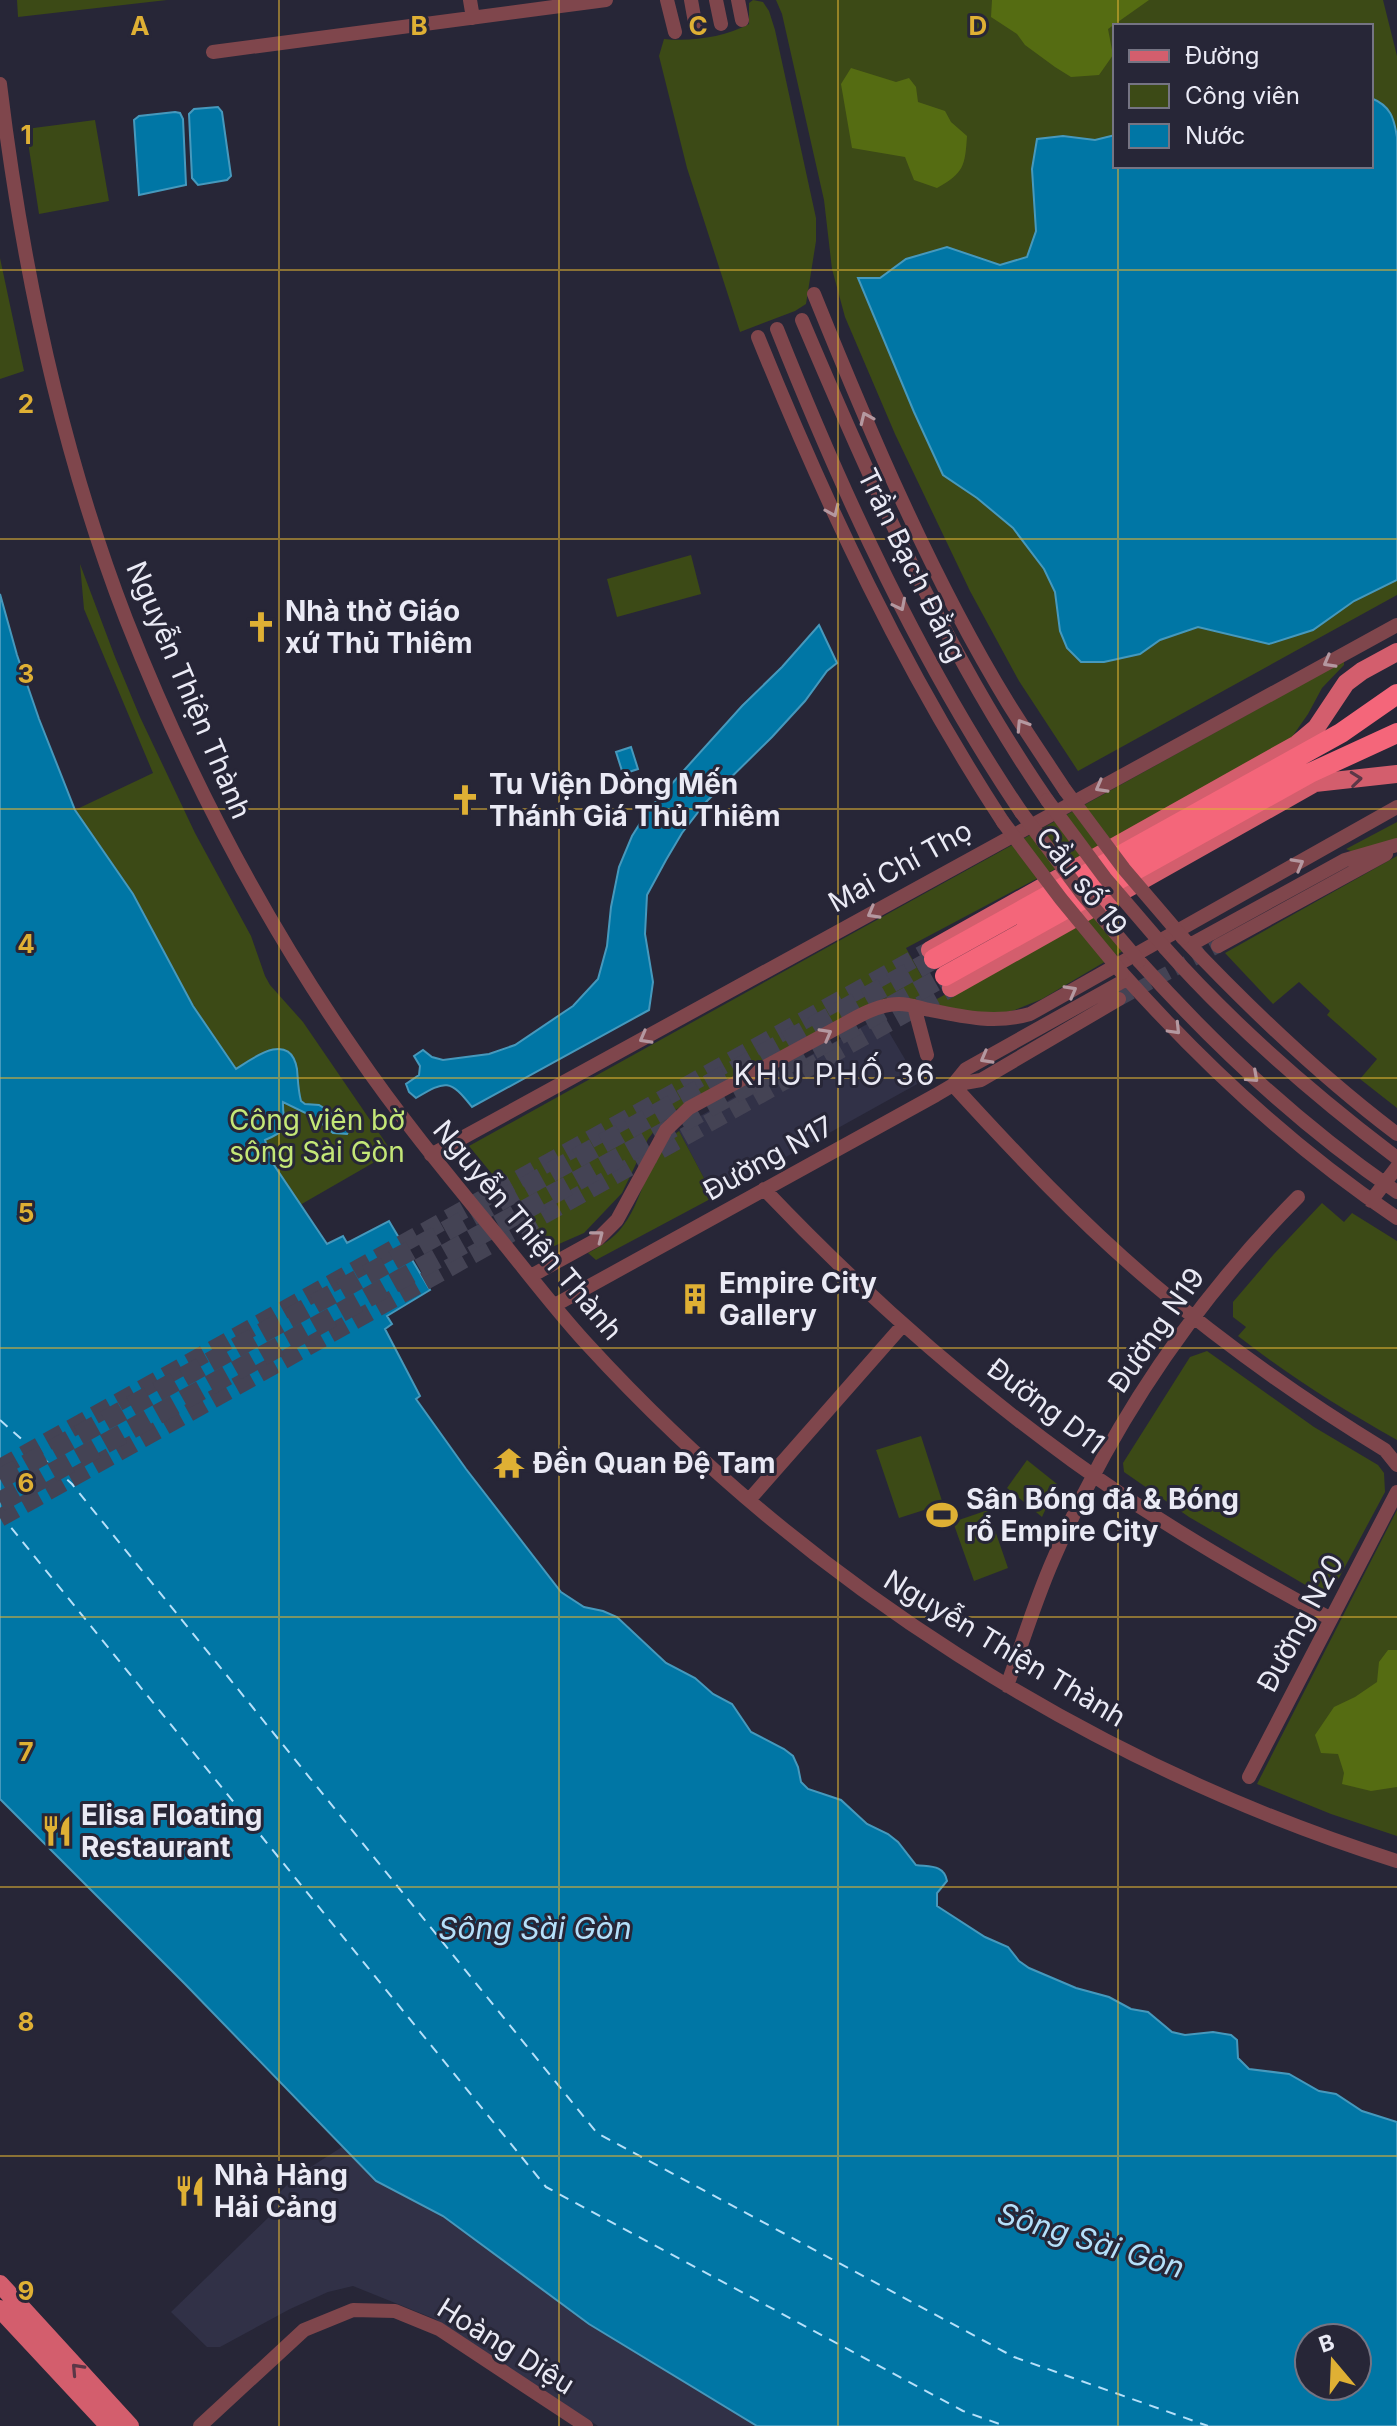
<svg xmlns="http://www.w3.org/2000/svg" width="1397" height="2426" viewBox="0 0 1397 2426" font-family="Inter,sans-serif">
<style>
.built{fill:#313147}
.green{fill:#3c4a16}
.forest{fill:#556c12}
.water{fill:#0076a5;stroke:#4699bd;stroke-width:2;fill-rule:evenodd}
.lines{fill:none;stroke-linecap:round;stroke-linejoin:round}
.ferry{stroke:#b5e0fa;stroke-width:2;stroke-dasharray:10 8;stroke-linecap:butt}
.minor-tunnel{stroke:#444354;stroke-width:14;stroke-dasharray:14 7;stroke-linecap:butt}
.major-tunnel{stroke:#444354;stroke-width:18;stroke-dasharray:18 9;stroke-linecap:butt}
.highway-tunnel{stroke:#444354;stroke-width:20;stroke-dasharray:20 10;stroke-linecap:butt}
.minor{stroke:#7f464c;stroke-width:14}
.major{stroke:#d35e6d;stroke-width:18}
.highway{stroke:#f4667a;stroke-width:20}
.minor-bridge{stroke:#7f464c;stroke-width:14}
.oneway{stroke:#b498a0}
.oneway2{stroke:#5b3747}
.grid{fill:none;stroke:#dfb034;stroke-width:2;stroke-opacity:0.55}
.labels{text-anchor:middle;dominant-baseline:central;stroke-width:6;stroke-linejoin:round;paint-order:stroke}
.street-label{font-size:28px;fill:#eaeaf5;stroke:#272637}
.poi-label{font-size:28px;font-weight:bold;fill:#eaeaf5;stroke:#272637;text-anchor:start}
.park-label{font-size:28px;fill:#c4e777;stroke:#272637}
.neighbourhood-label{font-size:30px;letter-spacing:2px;fill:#eaeaf5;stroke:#272637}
.water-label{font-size:30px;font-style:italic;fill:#b5e0fa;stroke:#272637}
.grid-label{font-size:26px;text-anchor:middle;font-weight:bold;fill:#dfb034;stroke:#272637;stroke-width:6;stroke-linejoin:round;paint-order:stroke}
</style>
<rect width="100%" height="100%" fill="#272637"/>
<path class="built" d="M880,1017L919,1083L714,1197L679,1131L702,1115Z
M342,2147L376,2181L443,2216L589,2324L757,2426H598L435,2319L353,2286L328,2292L290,2309L220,2347H207L171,2312L271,2215L268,2204L295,2177Z"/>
<path class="green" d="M17,0H167L18,17Z
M753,0L763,2L769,11L775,30L816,218V241L806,304L795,311L740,332L687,168L659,56L664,39C692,42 724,37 749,24V3Z
M776,0H1383L1397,56V137C1394,118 1391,106 1371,98V26H1115V135L1095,140L1063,136L1032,169L1036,231L1027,257L1000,265L947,247L906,259L880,278H858L914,412L943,475L977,498L1014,528L1044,569L1055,591L1060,631L1067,648L1140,654L1160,640L1198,627L1234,636L1354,601L1397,580V595L1078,771L1019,681L970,591L895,434L845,317L832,269L824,200L782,14Z
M95,120L109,201L39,214L26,129Z
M0,258L24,371L0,379Z
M691,555L701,594L617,617L607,579Z
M80,564L115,657L140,717L195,833L251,936L265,976L270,985L303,1022L392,1152L300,1205L272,1162L265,1139L236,1070L193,1006L133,894L75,810L153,773L84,609Z
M1344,661V665L1322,688L1308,714L1285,747L906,948L935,1000L1099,911L1123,951L1042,999L1015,1010L991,1016L893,997L883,999L677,1109L659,1125L648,1139L622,1193L584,1233L552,1247L469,1146Z
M1397,822V841L1355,853L1346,849Z
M1397,856V1108L1360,1079L1377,1059L1327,1015L1330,1011L1299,982L1273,1004L1225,953Z
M679,1131L714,1197L596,1260L588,1253C599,1247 610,1241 619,1231C645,1202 645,1154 679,1131Z
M1322,1203L1344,1222L1352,1213L1397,1241V1440C1340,1408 1289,1376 1238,1336L1246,1327L1233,1317V1302L1274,1254Z
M1207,1351L1314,1427L1378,1465L1384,1473L1385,1492L1339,1578L1328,1588L1314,1590L1189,1517L1124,1472L1123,1463L1190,1357Z
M921,1436L943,1504L899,1518L876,1450Z
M1027,1460L1057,1484L1042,1517L1007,1488Z
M988,1510L1008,1568L974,1581L953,1522Z
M1397,1510V1836L1331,1814L1257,1784Z"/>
<path class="forest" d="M992,0H1149L1108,29L1113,55L1099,75L1071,77L1055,67L1025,45L1017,34L991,17Z
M851,68L896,82L909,78L916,87L918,102L945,111L951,122L967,136C965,166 964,173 937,188L914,180L905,157L852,148L841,84Z
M1388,1650H1397V1787L1371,1791L1342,1784L1344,1773L1338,1754L1321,1753L1315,1735L1334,1707L1355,1697L1377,1682L1379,1662Z"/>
<path class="water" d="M1371,98C1391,106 1394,118 1397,137V580L1354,601L1313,630L1269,644L1198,627L1160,640L1140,654L1104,662H1081L1067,648L1060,631L1055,592L1044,569L1013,528L977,498L943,475L914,412L858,278H880L906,259L947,247L1000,265L1027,257L1036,231L1032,169L1037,139L1063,136L1095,140L1115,135V166H1371Z
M218,107L222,112L231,176L227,180L198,185L192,178L189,114L194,109Z
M175,112L180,113L183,119L186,185L139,195L134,120L139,116Z
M0,594L17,655L39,719L75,810L133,894L193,1006L236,1069C253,1058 290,1030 297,1069C298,1080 298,1090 301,1101L305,1104L319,1105L349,1124L350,1128L347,1134L333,1133L314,1117L283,1102C282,1125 294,1128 265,1140L272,1162L327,1244L343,1236L347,1243L389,1221L430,1290L387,1316L392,1324L385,1329L420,1396L416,1399L466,1469L561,1592L584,1607L603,1611L617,1617L666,1663L695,1678L713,1694L732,1704L751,1732L784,1749L793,1756L798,1767L801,1782L808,1789L841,1800L867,1824L888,1834L898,1842L916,1865C929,1867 944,1864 947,1881L937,1893V1906L985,1937L1008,1947L1019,1961L1029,1968L1076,1988L1109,1997L1131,2009L1148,2012L1172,2032L1185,2035L1213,2032L1231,2035L1237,2040L1238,2058L1249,2069L1289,2074L1319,2091L1336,2094L1362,2111L1397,2122V2426H757L589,2324L443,2216L376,2181L185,1984L0,1799ZM1309,2338H1357V2386H1309Z
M819,625L837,663L827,671L805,701L772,737L706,802L682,833L666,860L647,895L645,934L653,982L649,1010L472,1107C450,1079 446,1080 416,1098L409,1092L406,1084L419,1075L420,1066L414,1056L423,1050L432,1057L443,1060L489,1054L515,1045L573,1006L598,979L607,946L611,907L619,867L632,836L649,809L742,706L782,667Z
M631,747L638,769L623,774L616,752Z"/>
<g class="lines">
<path class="ferry" d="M0,1420L72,1484L597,2133L1014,2357L1208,2426
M0,1514L546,2187L963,2411L1005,2426"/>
<path class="minor-tunnel" d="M1119,999L1218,946"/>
<path class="major-tunnel" d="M0,1468L930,950
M0,1518L951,988"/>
<path class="highway-tunnel" d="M0,1479L934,959
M0,1502L945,976"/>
<path class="minor" d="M470,0L473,18
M667,0L675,32
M691,0L696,28
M716,0L721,24
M738,0L742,20
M213,52L606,0
M0,84C22,266 60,448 126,619C186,772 262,918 356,1053C397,1113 442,1168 488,1224C521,1264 552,1306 587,1344C805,1582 1090,1764 1397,1861
M814,294C869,430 931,577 1008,703C1026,732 1046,761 1065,790
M802,320C872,485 945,651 1047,800
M777,329C844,497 920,662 1021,812
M758,337C826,505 903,669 1003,822
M1183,938C1250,1009 1319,1075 1397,1134
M1190,945L1345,860L1397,845
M1218,946L1386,854
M1165,948C1234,1026 1314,1095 1397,1158
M1139,961C1216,1047 1302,1127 1397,1192
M1122,973C1202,1063 1297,1151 1397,1218
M914,1006L927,1055
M953,1085C1016,1154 1080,1222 1152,1283C1225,1345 1303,1400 1385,1450L1397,1465
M953,1085L981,1080L1119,999
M431,1155L1397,625
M764,1189C859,1289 961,1380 1073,1461C1155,1520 1242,1571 1331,1619
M1371,1201L1397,1167
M531,1276L598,1239L617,1220L666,1130L689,1108L857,1017C870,1010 884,1004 899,1004C910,1004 920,1008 930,1010C964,1017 996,1024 1030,1014L1397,807
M555,1305L936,1095L953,1085L966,1069L1127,979
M749,1500L903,1325
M1007,1686C1022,1644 1035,1601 1053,1560C1111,1425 1194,1302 1298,1197
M1249,1777L1397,1492
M200,2426L304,2330L353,2310L395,2311L439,2329L586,2426"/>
<path class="major" d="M930,950L1297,744L1316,728L1346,683L1362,671L1397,652
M951,988L1315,783L1397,774
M0,2284L130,2426
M0,2309L109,2426"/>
<path class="highway" d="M934,959L1341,733L1397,694
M945,976L1310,773L1397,733"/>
<path class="minor-bridge" d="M1065,790L1124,869L1183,938
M1047,800L1105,878L1165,948
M1021,812L1083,895L1139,961
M1003,822L1061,899L1122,973"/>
</g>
<defs><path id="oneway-chevron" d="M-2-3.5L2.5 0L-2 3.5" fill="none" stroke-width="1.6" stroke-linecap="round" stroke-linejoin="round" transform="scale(2)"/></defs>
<g class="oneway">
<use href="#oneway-chevron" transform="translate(866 418) rotate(-114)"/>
<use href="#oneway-chevron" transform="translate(833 511) rotate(66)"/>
<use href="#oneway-chevron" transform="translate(900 605) rotate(63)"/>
<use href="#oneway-chevron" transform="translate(1329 662) rotate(151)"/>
<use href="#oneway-chevron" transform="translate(1022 725) rotate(-123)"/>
<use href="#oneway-chevron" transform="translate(1101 787) rotate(151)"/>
<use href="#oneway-chevron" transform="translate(1298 864) rotate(-29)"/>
<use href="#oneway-chevron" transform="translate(873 913) rotate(151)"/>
<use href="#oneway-chevron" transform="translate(1071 991) rotate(-29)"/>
<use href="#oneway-chevron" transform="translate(1175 1029) rotate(46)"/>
<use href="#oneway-chevron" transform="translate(826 1034) rotate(-29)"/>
<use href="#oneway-chevron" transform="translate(645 1038) rotate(151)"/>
<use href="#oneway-chevron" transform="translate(986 1058) rotate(151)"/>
<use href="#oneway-chevron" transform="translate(1253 1077) rotate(42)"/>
<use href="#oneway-chevron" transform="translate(598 1236) rotate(-38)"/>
</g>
<g class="oneway2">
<use href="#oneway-chevron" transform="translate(1356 779) rotate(-6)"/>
<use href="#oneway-chevron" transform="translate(77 2369) rotate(-133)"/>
</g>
<path class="grid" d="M279,0V2426M559,0V2426M838,0V2426M1118,0V26M1118,166V2426M0,270H1397M0,539H1397M0,809H1397M0,1078H1397M0,1348H1397M0,1617H1397M0,1887H1397M0,2156H1397"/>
<defs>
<symbol id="church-bare" viewBox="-9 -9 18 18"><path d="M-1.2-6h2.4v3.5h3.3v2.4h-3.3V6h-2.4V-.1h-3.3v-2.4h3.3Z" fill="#dfb034" stroke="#272637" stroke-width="2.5" paint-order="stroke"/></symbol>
<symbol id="building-bare" viewBox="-9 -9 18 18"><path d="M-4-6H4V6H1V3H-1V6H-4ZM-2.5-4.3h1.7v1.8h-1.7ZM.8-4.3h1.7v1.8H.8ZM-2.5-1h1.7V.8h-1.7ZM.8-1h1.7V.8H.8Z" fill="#dfb034" stroke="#272637" stroke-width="2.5" paint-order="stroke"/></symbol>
<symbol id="temple-bare" viewBox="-9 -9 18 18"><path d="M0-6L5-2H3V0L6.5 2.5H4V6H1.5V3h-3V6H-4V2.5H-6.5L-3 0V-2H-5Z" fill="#dfb034" stroke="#272637" stroke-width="2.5" paint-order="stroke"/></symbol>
<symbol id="stadium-bare" viewBox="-9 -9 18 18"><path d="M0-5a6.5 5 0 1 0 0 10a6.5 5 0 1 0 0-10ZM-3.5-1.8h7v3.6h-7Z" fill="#dfb034" stroke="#272637" stroke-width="2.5" paint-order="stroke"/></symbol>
<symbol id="restaurant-bare" viewBox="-9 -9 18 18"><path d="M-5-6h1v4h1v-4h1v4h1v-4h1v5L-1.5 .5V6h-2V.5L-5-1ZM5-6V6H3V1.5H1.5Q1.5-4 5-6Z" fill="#dfb034" stroke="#272637" stroke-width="2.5" paint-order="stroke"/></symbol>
</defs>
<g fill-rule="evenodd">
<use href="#church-bare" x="239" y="605" width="44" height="44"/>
<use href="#church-bare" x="443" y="778" width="44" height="44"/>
<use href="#building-bare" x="673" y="1277" width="44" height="44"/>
<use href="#temple-bare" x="487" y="1441" width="44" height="44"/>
<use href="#stadium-bare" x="920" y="1493" width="44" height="44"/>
<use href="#restaurant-bare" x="35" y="1809" width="44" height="44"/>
<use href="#restaurant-bare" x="168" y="2169" width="44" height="44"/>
</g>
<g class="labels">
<g class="street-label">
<text transform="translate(912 565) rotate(64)">Trần Bạch Đằng</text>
<text transform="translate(189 690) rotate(67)">Nguyễn Thiện Thành</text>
<text transform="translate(900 866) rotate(-29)">Mai Chí Thọ</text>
<text transform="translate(1082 881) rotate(52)">Cầu số 19</text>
<text transform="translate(768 1158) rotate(-29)">Đường N17</text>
<text transform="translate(528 1230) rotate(50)">Nguyễn Thiện Thành</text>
<text transform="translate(1156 1330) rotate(-55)">Đường N19</text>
<text transform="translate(1046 1406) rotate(37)">Đường D11</text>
<text transform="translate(1300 1623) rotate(-62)">Đường N20</text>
<text transform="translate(1005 1648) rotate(31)">Nguyễn Thiện Thành</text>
<text transform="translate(506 2346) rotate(32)">Hoàng Diệu</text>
</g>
<g class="poi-label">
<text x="285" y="611">Nhà thờ Giáo<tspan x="285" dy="32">xứ Thủ Thiêm</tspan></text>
<text x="489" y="784">Tu Viện Dòng Mến<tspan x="489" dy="32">Thánh Giá Thủ Thiêm</tspan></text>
<text x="719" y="1283">Empire City<tspan x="719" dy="32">Gallery</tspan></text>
<text x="533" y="1463">Đền Quan Đệ Tam</text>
<text x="966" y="1499">Sân Bóng đá &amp; Bóng<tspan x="966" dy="32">rổ Empire City</tspan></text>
<text x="81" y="1815">Elisa Floating<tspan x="81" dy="32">Restaurant</tspan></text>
<text x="214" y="2175">Nhà Hàng<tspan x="214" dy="32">Hải Cảng</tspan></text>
</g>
<g class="park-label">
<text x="317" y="1120">Công viên bờ<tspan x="317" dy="32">sông Sài Gòn</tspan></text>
</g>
<g class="neighbourhood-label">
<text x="835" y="1074">KHU PHỐ 36</text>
</g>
<g class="water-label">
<text x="535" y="1928">Sông Sài Gòn</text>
<text transform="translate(1091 2240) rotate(17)">Sông Sài Gòn</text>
</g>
</g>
<g class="grid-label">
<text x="140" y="35">A</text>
<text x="419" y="35">B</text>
<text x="698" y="35">C</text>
<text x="978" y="35">D</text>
<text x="26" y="144">1</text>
<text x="26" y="413">2</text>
<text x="26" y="683">3</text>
<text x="26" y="953">4</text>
<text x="26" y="1222">5</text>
<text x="26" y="1492">6</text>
<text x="26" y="1761">7</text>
<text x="26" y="2031">8</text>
<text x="26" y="2300">9</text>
</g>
<rect x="1113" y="24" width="260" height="144" fill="#272637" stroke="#757483" stroke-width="2"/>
<rect x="1129" y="50" width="40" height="12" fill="#d35e6d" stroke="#757483" stroke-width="2"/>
<text x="1185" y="64" font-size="24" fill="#eaeaf5">Đường</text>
<rect x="1129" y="84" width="40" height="24" fill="#3c4a16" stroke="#757483" stroke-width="2"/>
<text x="1185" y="104" font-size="24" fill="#eaeaf5">Công viên</text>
<rect x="1129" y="124" width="40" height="24" fill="#0076a5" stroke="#757483" stroke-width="2"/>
<text x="1185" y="144" font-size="24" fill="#eaeaf5">Nước</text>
<g transform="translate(1333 2362) rotate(341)"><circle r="38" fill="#272637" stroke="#757483" stroke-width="2"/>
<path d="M0-6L14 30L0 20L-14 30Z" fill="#dfb034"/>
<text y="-12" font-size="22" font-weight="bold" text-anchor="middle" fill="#eaeaf5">B</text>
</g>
</svg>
